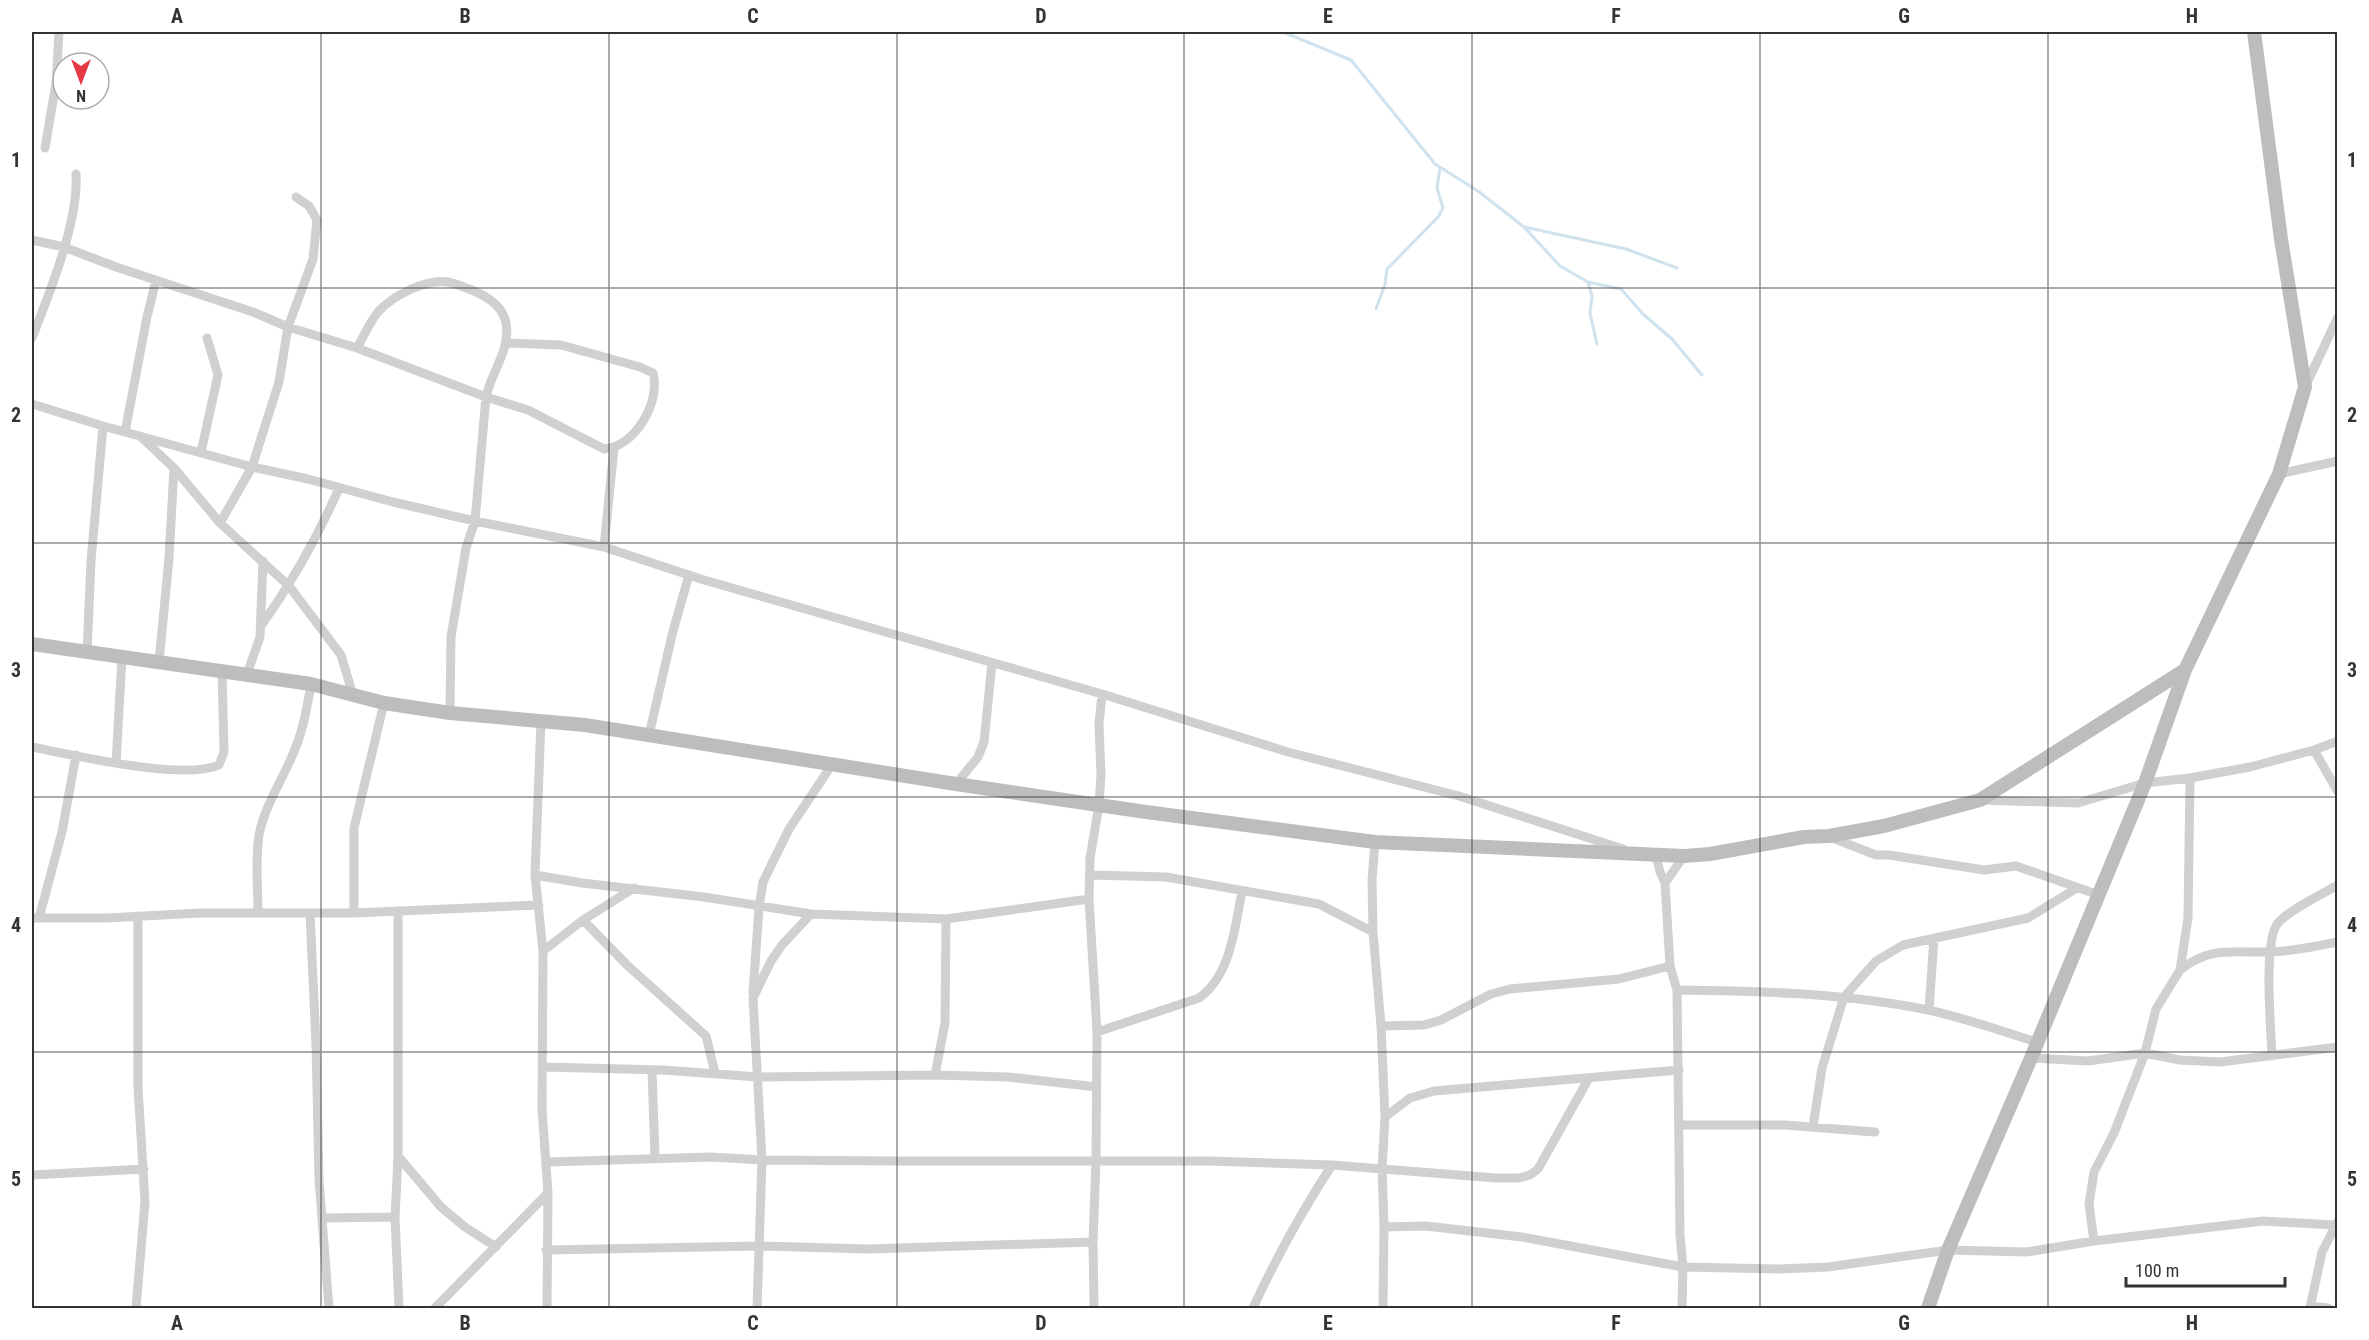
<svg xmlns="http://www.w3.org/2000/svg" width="2369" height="1340" viewBox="0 0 2369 1340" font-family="'Roboto Condensed',sans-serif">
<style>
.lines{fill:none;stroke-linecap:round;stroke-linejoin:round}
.stream{stroke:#cfe2ee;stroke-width:3}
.street{stroke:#d0d0d0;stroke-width:9}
.secondary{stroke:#bdbdbd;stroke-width:14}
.grid{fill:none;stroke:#333;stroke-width:1.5;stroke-opacity:0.55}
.neatline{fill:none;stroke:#333;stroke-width:2}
.grid-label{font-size:20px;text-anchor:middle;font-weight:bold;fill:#333}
</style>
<rect width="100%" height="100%" fill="#fff"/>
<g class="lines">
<path class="stream" d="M1283,32L1351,60L1435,164L1478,191L1524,227L1626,249L1677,268
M1524,227L1560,266L1588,282L1621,289L1643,314L1672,339L1702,375
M1588,282L1592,296L1590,313L1597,344
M1376,309L1385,284L1387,269L1438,217L1443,208L1437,188L1440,168"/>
<path class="street" d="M45,148L56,83L59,32
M32,240L64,247L116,267L253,312L288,327L357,348L486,397L528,410L604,449C635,447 661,402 653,373L640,367L561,345L506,343
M32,338C49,294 79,222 76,174
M357,348C364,336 369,323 378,312C392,296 427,278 448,282C457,284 466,288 474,291C488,297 503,307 506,323C511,350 491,372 486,397L475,521L466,548L451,637L450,713
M2305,387L2338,317
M32,404L103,426L252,467L308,479L393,502L475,521L604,547L704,580L1102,694L1288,752L1459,796L1623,849
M125,432L147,317L156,280
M141,437L174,468L220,523L289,586L341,655L353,695
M201,452L218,375L207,338
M2279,474L2338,461
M220,523L252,467L279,382L288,327L313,259L317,220L309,206L296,197
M604,547L614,448
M261,626C292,582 318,537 339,488
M87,653L91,561L103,426
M159,662L169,558L174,468
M247,674L260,637L263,561
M541,721L535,875L543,951L542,1109L548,1193L547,1308
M649,735L673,631L689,575
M32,747C73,755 184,781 219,765L224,752L222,670
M2314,750L2338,792
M116,763L122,657
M956,784L978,757L984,742L992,663
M1980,800L2078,803L2145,783L2190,778L2250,767L2314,750L2338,741
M1830,837L1876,855H1889L1984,870L2016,866L2099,895
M1375,842L1372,881L1373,932L1381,1026L1385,1117L1382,1169L1384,1225L1383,1308
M1656,856L1660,872L1665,883L1670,966L1677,990L1680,1235L1683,1267L1682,1308
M535,875L582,883L704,897L811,914
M1091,875L1166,877L1319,904L1373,932
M1665,883L1684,856
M398,911V1156L395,1217L399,1308
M258,913C258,888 255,861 259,835C264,809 278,787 289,763C302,736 306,714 311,684
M310,913L316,1044L319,1180L329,1308
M354,913V828L384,703
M32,918H107L200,913H354L539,905
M39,918L62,832L76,755
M583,920L627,965L706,1036L715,1073
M543,951L583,920L634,888
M2180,970C2210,946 2233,953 2268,952C2291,952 2315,946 2338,942
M1677,990C1761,991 1845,993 1928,1010C1965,1018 2001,1031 2037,1042
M753,993L759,907L763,882L789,829L833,763
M1929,1010L1934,938
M1381,1026L1424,1025L1441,1020L1491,994L1510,989L1619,979L1670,966
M1097,1032L1199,998C1231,975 1235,927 1242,891
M2272,1056C2271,1031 2263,940 2278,923C2289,910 2322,894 2338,885
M2031,1058L2088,1061L2145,1053L2180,1060L2220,1062L2338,1047
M543,1067L663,1070L758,1077L935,1075L1008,1077L1097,1087
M652,1071L655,1157
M935,1075L945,1023L946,919
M1385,1117L1410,1098L1434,1091L1679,1070
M1679,1125H1785L1875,1132
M1813,1127L1822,1068L1844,997L1876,961L1903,945L2028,918L2077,888
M398,1156L441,1207L465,1227L496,1247
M547,1162L711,1157L762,1160L897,1161H1207L1332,1165L1496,1178H1519L1530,1175L1538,1169L1589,1078
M32,1175L144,1169
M322,1218L395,1217
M1384,1227L1426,1226L1522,1237L1683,1267L1779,1269L1828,1267L1948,1250L2027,1252L2094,1241L2263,1221L2334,1225
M2094,1241L2089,1204L2094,1172L2114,1133L2145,1053L2156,1009L2180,970L2188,918L2190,778
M546,1250L759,1246L868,1249L1093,1242
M2311,1306L2328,1308
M136,1308L145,1202L138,1087V916
M435,1308L548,1193
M757,1308L762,1160L753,998L771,961L782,945L811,914L946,919L1089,899
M1094,1308L1093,1242L1096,1161L1097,1032L1089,899L1090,858L1099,805L1101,775L1099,724L1102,694
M1253,1308C1276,1258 1302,1211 1332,1165
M2310,1308L2322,1252L2338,1221"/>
<path class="secondary" d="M32,644L311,684L384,703L450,713L585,725L956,784L1146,812L1375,842L1684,856L1710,854L1804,837L1829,836L1884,826L1980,800L2185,670
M1928,1308L1948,1250L2031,1058L2145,783L2185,670L2279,474L2305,387L2281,239L2254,32"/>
</g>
<path class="grid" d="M321,32V1308M609,32V1308M897,32V1308M1184,32V1308M1472,32V1308M1760,32V1308M2048,32V1308M32,288H2338M32,543H2338M32,797H2338M32,1052H2338"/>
<rect width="2369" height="1340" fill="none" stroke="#ffffff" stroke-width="66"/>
<g transform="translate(81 81) rotate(180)"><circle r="28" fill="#ffffff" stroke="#adadad" stroke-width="1.5"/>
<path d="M0-4.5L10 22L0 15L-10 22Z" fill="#e63946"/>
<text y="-9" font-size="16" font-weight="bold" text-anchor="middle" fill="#333333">N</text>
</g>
<path d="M2126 1277v9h159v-9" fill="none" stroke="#333333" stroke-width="3"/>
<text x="2135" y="1277" font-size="18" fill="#333333" stroke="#ffffff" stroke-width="4.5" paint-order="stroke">100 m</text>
<rect x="33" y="33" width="2303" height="1274" class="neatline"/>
<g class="grid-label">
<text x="177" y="23">A</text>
<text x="465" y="23">B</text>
<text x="753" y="23">C</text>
<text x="1041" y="23">D</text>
<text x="1328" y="23">E</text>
<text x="1616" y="23">F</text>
<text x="1904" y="23">G</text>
<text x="2192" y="23">H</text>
<text x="16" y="167">1</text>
<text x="2352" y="167">1</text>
<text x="16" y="422">2</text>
<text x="2352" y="422">2</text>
<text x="16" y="677">3</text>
<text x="2352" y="677">3</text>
<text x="16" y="932">4</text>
<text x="2352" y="932">4</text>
<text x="16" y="1186">5</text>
<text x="2352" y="1186">5</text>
<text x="177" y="1330">A</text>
<text x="465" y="1330">B</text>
<text x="753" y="1330">C</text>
<text x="1041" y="1330">D</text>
<text x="1328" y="1330">E</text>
<text x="1616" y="1330">F</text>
<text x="1904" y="1330">G</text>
<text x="2192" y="1330">H</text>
</g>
</svg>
